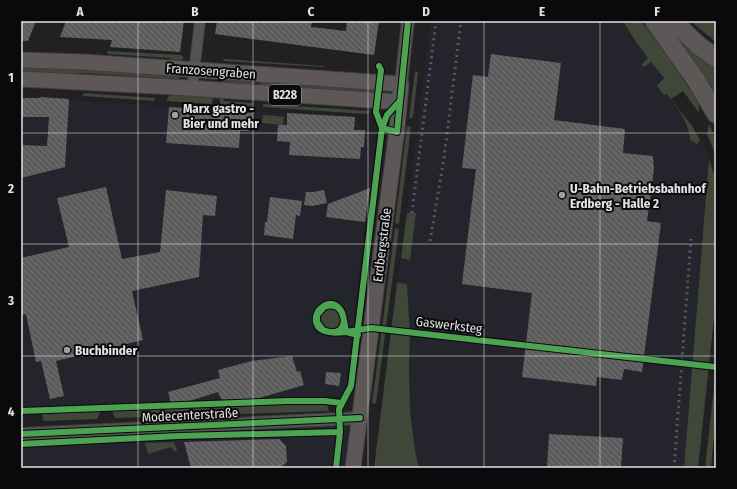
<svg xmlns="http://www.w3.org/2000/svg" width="737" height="489" viewBox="0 0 737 489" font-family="'Fira Sans Condensed',sans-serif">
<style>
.built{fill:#24242d}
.grass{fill:#404638}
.building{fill:url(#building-back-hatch)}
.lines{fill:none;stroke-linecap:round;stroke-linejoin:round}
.minor-casing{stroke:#3e3e3f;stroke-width:12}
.tertiary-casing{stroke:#3e3e3f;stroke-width:14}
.primary-casing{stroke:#3e3e3f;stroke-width:17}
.motorway-casing{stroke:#3e3e3f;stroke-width:20}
.minor{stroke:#535354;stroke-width:10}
.tertiary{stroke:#535354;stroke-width:12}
.primary{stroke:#5d5758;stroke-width:15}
.motorway{stroke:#5e5757;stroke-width:18}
.rail{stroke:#5a5a5c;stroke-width:3;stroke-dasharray:2 4;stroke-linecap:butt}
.cycleway-casing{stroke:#0a0a0c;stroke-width:8}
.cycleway{stroke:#4ca352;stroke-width:6}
.grid{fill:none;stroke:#e2e2e5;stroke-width:1;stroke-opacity:0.55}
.poi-dot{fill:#9e9ea1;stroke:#0a0a0c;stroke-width:1.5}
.labels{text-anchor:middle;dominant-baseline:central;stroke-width:4;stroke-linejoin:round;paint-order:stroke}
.shield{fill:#0a0a0c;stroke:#a1a1a4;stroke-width:1}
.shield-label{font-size:12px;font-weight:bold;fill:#e2e2e5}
.street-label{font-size:13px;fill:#e2e2e5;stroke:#0a0a0c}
.poi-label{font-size:13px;font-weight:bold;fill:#e2e2e5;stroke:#0a0a0c;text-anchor:start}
.neatline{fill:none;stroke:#e2e2e5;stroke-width:1.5}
.grid-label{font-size:13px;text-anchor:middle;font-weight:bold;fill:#e2e2e5}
</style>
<defs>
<pattern id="building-back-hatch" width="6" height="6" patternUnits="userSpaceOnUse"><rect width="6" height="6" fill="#5d5c5d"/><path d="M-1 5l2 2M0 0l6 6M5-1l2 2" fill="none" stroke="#747374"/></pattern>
</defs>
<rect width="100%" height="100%" fill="#212123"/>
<path class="built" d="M431,21H623L634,39L649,58L642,64L644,67L651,62L664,78L658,83L664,95L666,94L686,120L689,132L690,140L697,144L700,140L709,159L684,468H374Z
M21,97L355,118L375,143L345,387L339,396L21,408Z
M360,418L353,468H21V434Z"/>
<path class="grass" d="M623,21H641L667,56L693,94L699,105V113L683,91L671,99L692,126L700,140L697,144L690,140C688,119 678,110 667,94L664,95L657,86L664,78L651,62L644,67L642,66V64L648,58L634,39Z
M690,21H716V42Z
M678,37L700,56L716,67V103L676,39Z
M107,51L181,55L184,58L179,62L173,63L170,58L108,54Z
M224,59L324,66L323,67L223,61Z
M21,65L178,75L180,76L178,79L84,73L48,74L21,73Z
M415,71L418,72L413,117L409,119Z
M222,78L255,80V87L221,85Z
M260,80L378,87L377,96L260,88Z
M83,93L155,98L154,101L83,96Z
M173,94L213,97L212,104L167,101V98Z
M220,98H223L224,101L253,103V107L220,104Z
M263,104L370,111L369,113L365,114L263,107Z
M263,115L284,117L283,125L262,123Z
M709,124L716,139V156L707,134Z
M407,126L411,127L399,224L395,223Z
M709,159L716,180V299L698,468H684Z
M407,213H416L410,260L401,258Z
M395,228L399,229L376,403L372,404Z
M397,283L407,284L410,336L409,366L410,412L416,456L419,468H374Z
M319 319a11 11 0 1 1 22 0a11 11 0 1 1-22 0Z
M716,369V413L711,468H705Z
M324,403L327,405L329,411L115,418L112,411Z
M101,411L97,419L43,421L42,413Z
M174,442L177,450L175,452L171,447L148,454L145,443Z"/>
<path class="building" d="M21,21H36L28,41H21Z
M66,21H184L180,52L110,47L112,40L60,37Z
M217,21H269L288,23V21H312L311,27L346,31L347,21H379L374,55L215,34Z
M491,54L561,63L554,120L625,129L623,153L653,156L654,169L647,221L661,223L642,372L624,369L622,380L597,377L596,386L522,377L532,293L462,284L476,169L462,168L473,75L488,77Z
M40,97L69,99L65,167L21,178V145L47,146L49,117H21V98H40Z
M169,107L253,113L252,124L249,123V131H240L239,148L166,143Z
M287,113L355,117L354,130H365L364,147H361L360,159L289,155L290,142L277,141L278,125H287Z
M106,187L122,259L160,252L166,190L217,196L215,216L203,215L199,277L132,291L143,340L56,361L64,396L50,399L41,361L36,362L26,314L21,315V258L69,247L57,198Z
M370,188L365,222L326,217L328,204Z
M324,190L327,203L312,206L304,205L306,192H313Z
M270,197L302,201L300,216L296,215L293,239L264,235L265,222H267Z
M292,356L297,372L300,371L304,385L256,399L222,401L218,392L186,402L171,403L168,392L220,378L218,370L252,361Z
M326,372L341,373L339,386L325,384Z
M549,434L623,438L621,468H547Z
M279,439L286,446L287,462L280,468H191L184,442Z"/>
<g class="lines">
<defs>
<path id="minor" d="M192,89L200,21"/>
<path id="tertiary" d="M401,84L408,21
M21,434L360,418"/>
<path id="primary" d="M21,60L84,62L401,84L397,129L353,468
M21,79L174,87L399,102"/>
<path id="motorway" d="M654,21L696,80L716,114
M673,21L698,45L716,58"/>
</defs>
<use href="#minor" class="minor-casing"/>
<use href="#tertiary" class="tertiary-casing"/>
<use href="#primary" class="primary-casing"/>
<use href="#motorway" class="motorway-casing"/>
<use href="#minor" class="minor"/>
<use href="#tertiary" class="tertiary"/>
<use href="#primary" class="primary"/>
<use href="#motorway" class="motorway"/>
<path class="rail" d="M412,213L436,21
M430,241L444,158L461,21
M674,468L691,239"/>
<defs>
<path id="cycleway" d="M379,66L381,70L376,112L382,128
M382,128L397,132L408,21
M358,335L346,332C344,319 343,300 324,307L317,315V322L323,330C357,343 344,289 321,308C317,311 315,317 316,322C320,341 358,329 372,328L716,367
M21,411L287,401H325L341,403
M21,434L360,418
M21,444L179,436L340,432
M336,468L340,432L339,409L351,386L382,128L387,115L399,102"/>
</defs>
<use href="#cycleway" class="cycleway-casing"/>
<use href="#cycleway" class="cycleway"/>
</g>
<path class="grid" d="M138,21V468M253,21V468M368,21V468M484,21V468M600,21V468M21,133H716M21,244H716M21,356H716"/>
<g class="poi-dot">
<circle cx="175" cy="115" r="4"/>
<circle cx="562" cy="195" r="4"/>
<circle cx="67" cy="350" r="4"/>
</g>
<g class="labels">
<rect class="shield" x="269" y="85" width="32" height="20" rx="3"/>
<g class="shield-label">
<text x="285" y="95">B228</text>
</g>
<g class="street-label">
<text transform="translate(211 71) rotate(4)">Franzosengraben</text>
<text transform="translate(382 245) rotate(-83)">Erdbergstraße</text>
<text transform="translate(449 325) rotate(7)">Gaswerksteg</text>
<text transform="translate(190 415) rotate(-3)">Modecenterstraße</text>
</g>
<g class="poi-label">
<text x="183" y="108">Marx gastro -<tspan x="183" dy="15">Bier und mehr</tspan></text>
<text x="570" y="188">U-Bahn-Betriebsbahnhof<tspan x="570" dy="15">Erdberg - Halle 2</tspan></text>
<text x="75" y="350">Buchbinder</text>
</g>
</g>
<rect width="737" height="489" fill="none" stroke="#0a0a0c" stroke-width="44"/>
<rect x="22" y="22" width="693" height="445" class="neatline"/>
<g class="grid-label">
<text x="80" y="16">A</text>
<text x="195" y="16">B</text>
<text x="311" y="16">C</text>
<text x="426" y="16">D</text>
<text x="542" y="16">E</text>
<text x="657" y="16">F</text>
<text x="11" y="82">1</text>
<text x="11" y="193">2</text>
<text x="11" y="305">3</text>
<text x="11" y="416">4</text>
</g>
</svg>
